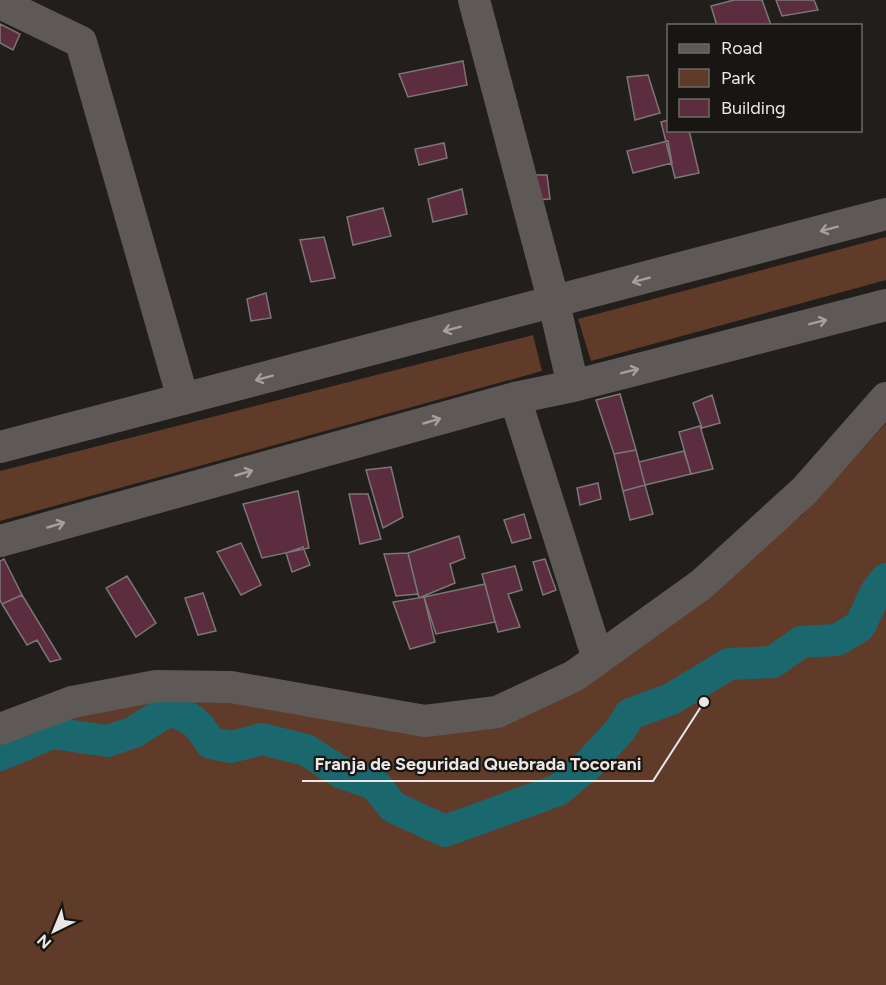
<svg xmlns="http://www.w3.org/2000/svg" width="886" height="985" viewBox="0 0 886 985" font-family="Figtree,sans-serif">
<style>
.green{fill:#603b2a}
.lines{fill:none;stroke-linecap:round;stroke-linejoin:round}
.canal{stroke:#1b676e;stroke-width:32}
.building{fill:#5b2d3f;stroke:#7c7678;stroke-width:1.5}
.street{stroke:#5e5957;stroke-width:32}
.oneway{stroke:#a4a09e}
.leader{fill:none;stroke:#eae7e6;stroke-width:2}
.callout-dot{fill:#eae7e6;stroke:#191513;stroke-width:2}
.callout-label{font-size:18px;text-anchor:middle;font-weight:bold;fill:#eae7e6;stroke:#191513;stroke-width:4.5;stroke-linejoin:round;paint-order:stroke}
</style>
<rect width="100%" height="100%" fill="#221e1c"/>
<path class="green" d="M886,237V280L591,361L578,319Z
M533,335L542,371L0,521V471Z
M886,423V985H0V757L123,688L368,715L556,688L801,516Z"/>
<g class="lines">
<path class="canal" d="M0,755L52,733L108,741L134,732L167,711C191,715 198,723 211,743L231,747L262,739L306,750L342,773L375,784L393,807L445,831L558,790L589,764L621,729L630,714L671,699L729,664L773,662L801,642L837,640L860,626L876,592L886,579"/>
</g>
<path class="building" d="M734,0H762L771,25L717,26L711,6Z
M776,0H814L818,10L782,16Z
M0,24L20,34L13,50L0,43Z
M463,61L467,85L408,97L399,74Z
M648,75L660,113L635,120L627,77Z
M668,120V130H689L699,173L675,178L661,122Z
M668,141L672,163L633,173L627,151Z
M444,143L447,158L419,165L415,149Z
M533,175H547L550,199L537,200Z
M462,189L467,214L433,222L428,199Z
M383,208L391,236L353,245L347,217Z
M324,237L335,278L311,282L300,240Z
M266,293L271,318L251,321L247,299Z
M620,394L636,450L614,454L596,400Z
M712,395L720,423L702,428L693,403Z
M700,426L713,469L691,474L679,432Z
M636,450L645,485L623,491L614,454Z
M684,451L691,474L645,485L639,462Z
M391,467L403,517L383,528L366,470Z
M598,483L601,499L580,505L577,488Z
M645,485L653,514L630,520L623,491Z
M298,491L309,548L262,558L243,504Z
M349,494H368L381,539L360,544Z
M524,514L531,538L512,543L504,520Z
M459,536L465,558L450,564L455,583L419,598L408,553Z
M241,543L261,585L241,595L217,552Z
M303,547L310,565L292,572L286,553Z
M408,553L418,594L396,596L384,554Z
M4,559L22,595L2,604L0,600V561Z
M545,559L556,590L543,595L533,562Z
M515,566L522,590L508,594L520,627L498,632L482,574Z
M127,576L156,623L136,637L106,588Z
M485,584L495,622L436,634L424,597Z
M203,593L216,631L198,635L185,598Z
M22,595L61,659L50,662L37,640L27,645L2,604Z
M424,597L435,642L410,649L393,602Z"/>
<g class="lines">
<path class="street" d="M474,0L554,303L573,386
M0,3L81,42L183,399
M515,398L598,659
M0,447L886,214
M0,541L515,398L573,386L886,305
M0,729L72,702L156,686L231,687L425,721L497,712L574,676L702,584L805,490L886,398"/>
</g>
<defs><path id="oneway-shaft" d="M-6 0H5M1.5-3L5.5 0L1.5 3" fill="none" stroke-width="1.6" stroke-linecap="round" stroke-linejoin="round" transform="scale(1.5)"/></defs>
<g class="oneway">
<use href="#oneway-shaft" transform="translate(829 229) rotate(165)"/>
<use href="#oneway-shaft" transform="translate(641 280) rotate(165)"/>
<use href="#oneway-shaft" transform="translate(818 322) rotate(-14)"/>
<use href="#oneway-shaft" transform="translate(452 329) rotate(165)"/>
<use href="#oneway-shaft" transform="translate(630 371) rotate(-14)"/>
<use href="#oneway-shaft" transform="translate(264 378) rotate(165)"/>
<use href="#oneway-shaft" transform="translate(432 421) rotate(-16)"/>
<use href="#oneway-shaft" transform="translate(244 473) rotate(-16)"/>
<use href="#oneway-shaft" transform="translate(56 525) rotate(-16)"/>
</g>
<path class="leader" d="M704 702L653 781H302"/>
<circle class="callout-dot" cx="704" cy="702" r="6"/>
<g class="callout-label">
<text x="478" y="770">Franja de Seguridad Quebrada Tocorani</text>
</g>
<rect x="667" y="24" width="195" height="108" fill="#191513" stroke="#6d6967" stroke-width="1.5"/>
<rect x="679" y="44" width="30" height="9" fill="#5e5957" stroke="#6d6967" stroke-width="1.5"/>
<text x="721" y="54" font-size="18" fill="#eae7e6">Road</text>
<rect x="679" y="69" width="30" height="18" fill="#603b2a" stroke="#6d6967" stroke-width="1.5"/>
<text x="721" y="84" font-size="18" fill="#eae7e6">Park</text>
<rect x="679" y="99" width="30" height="18" fill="#5b2d3f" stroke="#6d6967" stroke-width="1.5"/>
<text x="721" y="114" font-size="18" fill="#eae7e6">Building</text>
<g transform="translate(54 931) rotate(223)" stroke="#191513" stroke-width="4.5" paint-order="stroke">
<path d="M0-4.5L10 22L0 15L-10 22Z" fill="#eae7e6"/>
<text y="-9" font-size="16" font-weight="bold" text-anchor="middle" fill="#eae7e6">N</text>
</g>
</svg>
